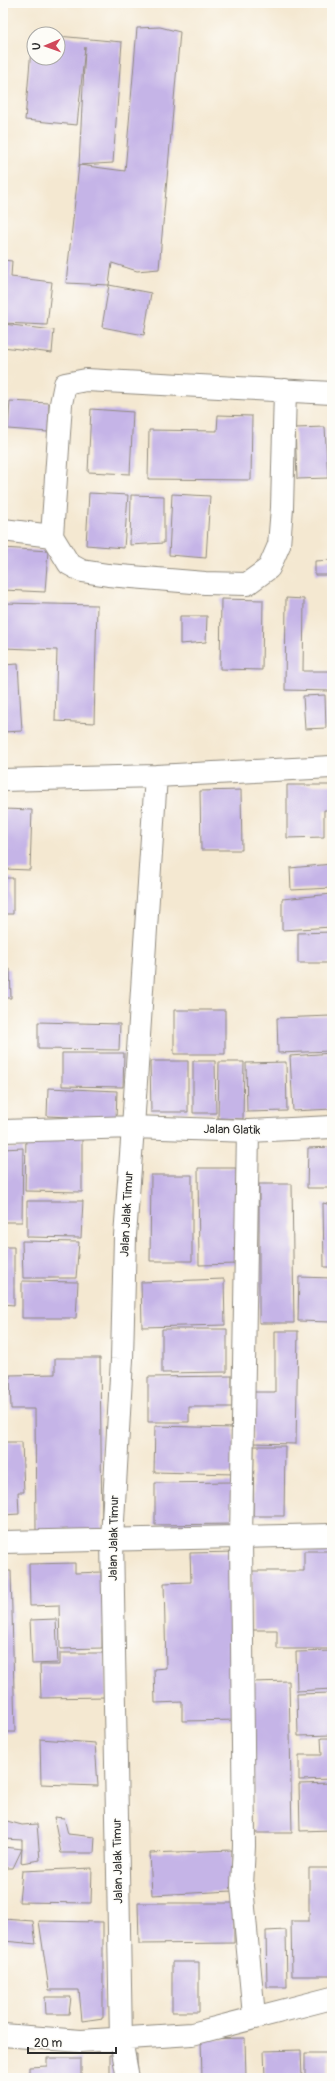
<svg xmlns="http://www.w3.org/2000/svg" width="335" height="2081" viewBox="0 0 335 2081" font-family="Pangolin,sans-serif">
<style>
.building{fill:#c5b4e7}
.lines{fill:none;stroke-linecap:round;stroke-linejoin:round}
.minor-casing{stroke:#908a7e;stroke-width:24}
.minor{stroke:#fff;stroke-width:22}
.labels{text-anchor:middle;dominant-baseline:central;stroke-width:3;stroke-linejoin:round;paint-order:stroke}
.street-label{font-size:12px;fill:#2b2b2b;stroke:#fdfcf7}
</style>
<rect width="100%" height="100%" fill="#fdfcf7"/>
<filter id="ink" filterUnits="userSpaceOnUse"><feTurbulence type="fractalNoise" baseFrequency=".025" numOctaves="2"/><feDisplacementMap in="SourceGraphic" scale="8" xChannelSelector="R" yChannelSelector="G"/><feConvolveMatrix kernelMatrix="1 2 1 2 8 2 1 2 1" color-interpolation-filters="sRGB"/></filter>
<filter id="wash" filterUnits="userSpaceOnUse"><feTurbulence type="fractalNoise" baseFrequency=".012" numOctaves="4" result="noise"/><feDisplacementMap in="SourceGraphic" scale="16" xChannelSelector="R" yChannelSelector="G"/><feGaussianBlur stdDeviation="0.9" result="paint"/><feColorMatrix in="noise" values="0 0 0 0 0 0 0 0 0 0 0 0 0 0 0 0 0 1.4 0 .05"/><feComposite in="paint" operator="in"/></filter>
<g filter="url(#wash)">
<rect width="100%" height="100%" fill="#f4e8d1"/>
<g id="blocks">
<path class="building" d="M160,27L180,32L159,269L137,271L112,263L109,285L66,283L79,165L125,171L137,28Z
M58,36L122,42L113,163L79,165L85,47L77,125L25,120L31,49H34V58H58Z
M3,115L7,141L4,157H3Z
M3,260L12,261L11,277L52,282L47,325L3,323Z
M109,285L151,293L144,335L102,327Z
M3,324L54,330L52,353L3,347Z
M10,401L49,403L48,432L8,429Z
M91,409L133,412L130,474L88,472Z
M218,415L252,416L251,480L148,479L149,430L217,431Z
M325,427L328,478L297,479L295,428Z
M89,493L128,495L124,548L86,545Z
M172,494L210,496L206,558L169,555Z
M131,495L164,496V543L130,545Z
M3,548L48,551L45,592L3,590Z
M332,560V575H315V561Z
M286,598L304,599L303,671H331V691L285,690Z
M221,599L263,600L262,670L220,669Z
M3,603L97,605L94,723L55,721L57,650L3,648Z
M180,616H207L206,642L180,644Z
M18,664L22,731L3,732V665Z
M325,695L326,728L305,729L303,696Z
M287,785H332V810H324V837L287,838Z
M241,790L242,850H201L200,791Z
M3,809L32,810L30,870L3,869Z
M332,864V888L291,890L290,868Z
M3,878H13V914H3Z
M332,894V927L282,930V899Z
M332,932V963H298V933Z
M3,969H10L11,998H3Z
M174,1010H225V1054H174Z
M330,1016L331,1051L278,1053L277,1018Z
M38,1022L120,1024L119,1050L38,1049Z
M62,1053H124L123,1087L62,1086Z
M332,1053V1109L293,1111L290,1056Z
M150,1061H188V1112H151Z
M193,1061H215L216,1113H193Z
M219,1062H244L243,1119L218,1118Z
M286,1062L287,1111L247,1112L246,1063Z
M48,1088L117,1091L116,1119L47,1116Z
M26,1134H82V1192L25,1191Z
M332,1147V1188H307L308,1148Z
M23,1148L22,1222H3V1149Z
M198,1168H236L238,1264L199,1265Z
M151,1175H192V1261H150Z
M259,1184H292L294,1323H259Z
M27,1201H83L81,1238L27,1237Z
M323,1203L332,1205V1267H324Z
M22,1241L79,1242L76,1278H23Z
M3,1247H14V1305L3,1304Z
M299,1277L332,1278V1322L298,1321Z
M224,1279L225,1325L142,1327L141,1282Z
M22,1281L78,1282L76,1318H22Z
M162,1329H227V1372L162,1373Z
M275,1331H298L296,1444L253,1443L254,1392H275Z
M55,1358H100L102,1531H36L35,1409H11L10,1375L55,1374Z
M232,1376V1407H189V1422H148V1377Z
M155,1426L234,1428V1474L154,1472Z
M3,1442H22L24,1492H18L19,1514L3,1515Z
M254,1446H285L284,1516H253Z
M231,1482L232,1524L155,1525V1483Z
M304,1551H332V1649H277V1630H253L252,1571H304Z
M236,1552L241,1720L182,1721V1702L155,1703L154,1669L166,1668L164,1583L191,1582L190,1553Z
M75,1563V1573L101,1572L102,1599H110L111,1627H102V1648L60,1649L59,1605L30,1606L29,1564Z
M3,1571H11L15,1732H3Z
M56,1619L58,1663L32,1664L30,1620Z
M332,1651V1689L297,1691L296,1652Z
M60,1653H105L106,1697L41,1698L40,1665H60Z
M289,1681L292,1833H255L252,1682Z
M332,1693V1735L298,1736L297,1694Z
M321,1738H332V1779L299,1780V1755H322Z
M40,1739L95,1743L98,1786L41,1784Z
M332,1783V1830L300,1831L299,1784Z
M54,1817L64,1818L68,1834L95,1837L94,1853H61Z
M3,1820L22,1825L37,1824L40,1860L21,1863L22,1849L13,1868H3V1847L22,1849V1840L3,1839Z
M232,1850L233,1891L152,1895L150,1853Z
M92,1868L91,1903L19,1902L22,1871Z
M309,1868H332V1976H292L291,1921H309Z
M138,1903H234V1943L139,1944Z
M3,1919L33,1921L36,1944L4,1941Z
M39,1921L103,1922V2018L82,2021L79,1990H49Z
M286,1930L287,1987H267L266,1931Z
M172,1962H199V2012H172Z
M45,1997H71L69,2014H46Z
M245,2038L246,2078H202L201,2039Z
M301,2050L302,2078H265L264,2051Z
M305,2053H328V2078H305Z
M137,2054V2078H110V2055Z
M47,2058H81V2078H29V2067L47,2066Z"/>
</g>
</g>
<g filter="url(#ink)">
<use href="#blocks" fill-opacity="0" stroke="#908a7e" stroke-width="1"/>
<g class="lines">
<defs>
<path id="minor" d="M3,530L52,536L61,404L65,384L86,380L332,393
M52,536L69,564L82,571L108,575L205,583L247,584L269,568L279,545L282,508L285,390
M156,776L133,1127L248,1131L332,1127
M3,780L156,776L332,767
M3,1131L133,1127L125,1236L122,1359L112,1539L121,2040L128,2078
M248,1131L241,1538L244,1846L242,1886L254,2016
M3,1542L332,1535
M3,2035L81,2041L192,2034L332,1998"/>
</defs>
<use href="#minor" class="minor-casing"/>
<use href="#minor" class="minor"/>
</g>
</g>
<g class="labels">
<g class="street-label">
<text transform="translate(232 1130) rotate(1)">Jalan Glatik</text>
<text transform="translate(127 1214) rotate(-87)">Jalan Jalak Timur</text>
<text transform="translate(114 1538) rotate(-89)">Jalan Jalak Timur</text>
<text transform="translate(118 1861) rotate(-91)">Jalan Jalak Timur</text>
</g>
</g>
<rect width="335" height="2081" fill="none" stroke="#fdfcf7" stroke-width="16"/>
<g transform="translate(46 46) rotate(268)"><circle r="19" fill="#fdfcf7" stroke="#a9a8a5"/>
<path d="M0-3L7 15L0 10L-7 15Z" fill="#d1495b"/>
<text y="-6" font-size="11" font-weight="bold" text-anchor="middle" fill="#2b2b2b">U</text>
</g>
<path d="M28 2047v6h88v-6" fill="none" stroke="#2b2b2b" stroke-width="2"/>
<text x="34" y="2047" font-size="12" fill="#2b2b2b" stroke="#fdfcf7" stroke-width="3" paint-order="stroke">20 m</text>
</svg>
